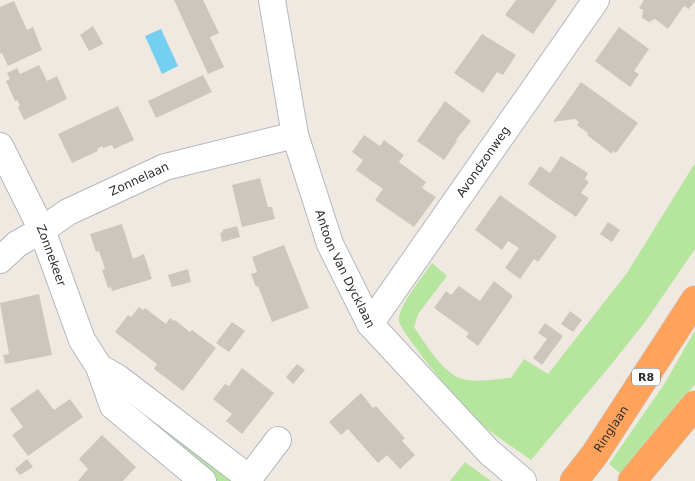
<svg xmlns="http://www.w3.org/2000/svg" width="695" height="481" viewBox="0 0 695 481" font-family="'DejaVu Sans',sans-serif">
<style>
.green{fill:#b6e59e}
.water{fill:#75cff0}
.building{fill:#cbc7bf}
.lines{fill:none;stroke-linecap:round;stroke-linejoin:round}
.street-casing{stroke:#b4b7c1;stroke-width:28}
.highway-casing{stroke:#c9c9c9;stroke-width:29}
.street{stroke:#fff;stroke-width:26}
.highway{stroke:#ffa35c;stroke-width:28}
.labels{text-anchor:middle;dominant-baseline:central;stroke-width:5;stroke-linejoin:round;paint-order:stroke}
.shield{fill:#fff;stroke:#6d6d6d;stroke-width:1}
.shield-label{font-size:11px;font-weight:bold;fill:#2e2e2e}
.street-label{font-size:12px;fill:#2e2e2e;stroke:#fff}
</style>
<rect width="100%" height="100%" fill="#efe9e1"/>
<path class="green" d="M695,163V249L645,322L610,366L531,460C512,446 490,433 473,417C463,408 399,330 399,321C398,305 423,277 432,263L447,276L418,314L414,327C425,343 439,367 457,377C470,384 496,379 511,378L524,359L548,374L627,273Z
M695,330V384L622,475L609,464L665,383Z
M130,399L231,479L230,481H217L125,407Z
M465,462L491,481H450Z"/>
<path class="water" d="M161,29L178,66L162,74L145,36Z"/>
<path class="building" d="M174,0H203L219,33L210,37L224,67L208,74Z
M516,0H557L533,34L505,15Z
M644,0H695V1L689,9L684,6L668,29L655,19L649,22L642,18L643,10L639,8Z
M14,1L27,30L33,27L42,50L8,66L2,53L0,54V7Z
M93,26L103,44L89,51L80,35Z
M619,27L649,49L634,71L639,74L630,87L595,61Z
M482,34L516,55L503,75L497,72L483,93L454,73Z
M39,65L47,81L57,76L67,99L24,120L18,107L20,105L17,100L15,101L6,81L10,79L7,73L17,68L20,74Z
M203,75L212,92L156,118L148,101Z
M581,82L638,123L616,153L613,151L612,154L587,135L588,133L577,125L579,122L575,119L553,122Z
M445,101L471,121L456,140L457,141L444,160L417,141Z
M118,106L134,140L114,149L112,145L103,148L102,146L97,149L98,151L72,163L58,134Z
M364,135L380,146L384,140L404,155L399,162L426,182L422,188L436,197L414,227L375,200L383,189L356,170L363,160L352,152Z
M561,156L588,173L585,179L589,182L581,193L589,198L576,217L528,184L540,166L550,173Z
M260,178L268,207H272L275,219L242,227L232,185Z
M500,195L557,236L538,262L534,259L520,279L505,268L519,248L508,241L502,250L475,230Z
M608,222L620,230L612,242L600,234Z
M122,224L133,259L144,254L152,279L112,291L111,287L108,288L102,270L105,269L99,251L96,252L90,234Z
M237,226L240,237L222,242L220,233L223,232L222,230Z
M284,245L309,308L272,322L258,286L256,287L251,274L257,272L252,257Z
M188,269L191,282L172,287L168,275Z
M494,281L513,296L478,346L466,337L469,333L434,308L446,291L451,295L459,286L480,301Z
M39,294L52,355L5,364L3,355L9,354L0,303Z
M139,307L143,310L145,308L166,324L170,318L174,321L175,320L190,332L192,330L216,348L183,391L154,369L157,364L115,332L128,315L131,317Z
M570,311L582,320L573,332L561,324Z
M232,322L245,331L229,352L216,343Z
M545,323L563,336L542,365L533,358L547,339L538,333Z
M297,364L305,370L293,384L286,377Z
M242,368L274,393L242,434L226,421L232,414L213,399L225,384L229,386Z
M38,389L54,410L70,399L83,417L28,456L12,435L23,427L10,409Z
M361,393L373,408L376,406L405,438L402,441L415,455L400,469L387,455L378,463L348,429L341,435L329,422Z
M102,435L136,467L123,481H78L88,469L79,459Z
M27,459L33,467L20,475L15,469Z"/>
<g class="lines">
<defs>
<g id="street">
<path id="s1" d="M272,0L295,135L330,244L370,324L489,452L523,481"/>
<path id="s2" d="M0,146L42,230L82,340L99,367L113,406L203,481"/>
<path id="s3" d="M0,260L17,244L42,230L68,212L165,167L295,135"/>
<path id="s4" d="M370,324L596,0"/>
<path d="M99,367L118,378L249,478"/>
<path d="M247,481L278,440"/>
</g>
<g id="highway">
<path id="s5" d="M574,481L595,454L695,300"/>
<path d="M632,481L695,405"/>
</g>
</defs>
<use href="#street" class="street-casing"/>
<use href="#highway" class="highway-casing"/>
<use href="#street" class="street"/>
<use href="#highway" class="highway"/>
</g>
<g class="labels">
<rect class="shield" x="632" y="368.5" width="28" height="17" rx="4"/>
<g class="shield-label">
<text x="646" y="377">R8</text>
</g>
<g class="street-label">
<text stroke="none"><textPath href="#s4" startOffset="198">Avondzonweg</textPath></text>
<text stroke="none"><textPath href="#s3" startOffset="162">Zonnelaan</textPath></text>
<text stroke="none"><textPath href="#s2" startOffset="121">Zonnekeer</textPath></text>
<text stroke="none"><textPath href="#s1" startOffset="280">Antoon Van Dycklaan</textPath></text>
<text stroke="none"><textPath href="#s5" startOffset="64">Ringlaan</textPath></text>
</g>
</g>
</svg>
